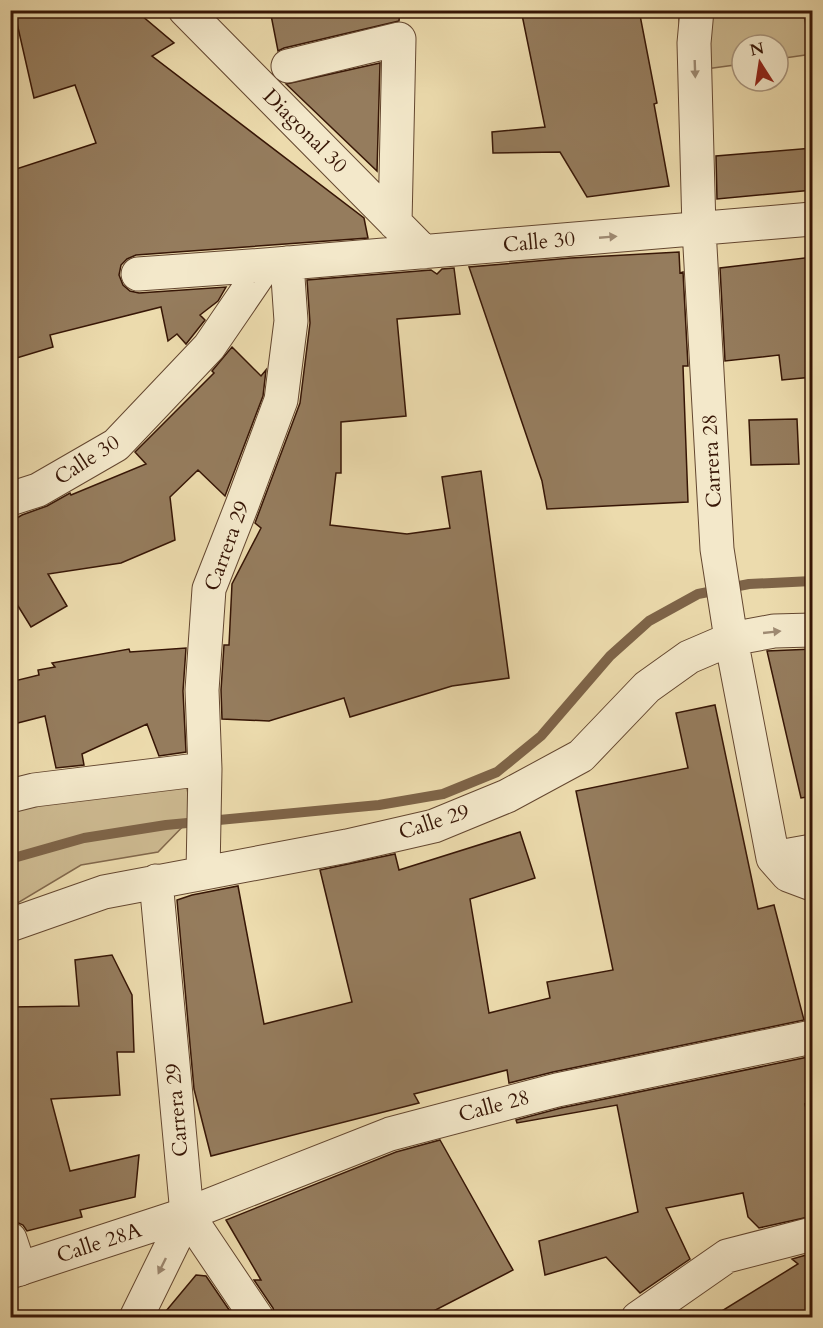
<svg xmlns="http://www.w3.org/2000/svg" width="823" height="1328" viewBox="0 0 823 1328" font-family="Cardo,serif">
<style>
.green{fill:#cdba91;stroke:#82684c;stroke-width:1.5}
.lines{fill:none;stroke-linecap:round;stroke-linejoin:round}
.stream{stroke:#7e6448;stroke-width:10}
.building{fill:#957c5d;stroke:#371606;stroke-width:1.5}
.minor-casing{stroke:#644730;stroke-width:35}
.tertiary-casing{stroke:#644730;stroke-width:35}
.minor{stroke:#f3e8ca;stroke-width:33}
.tertiary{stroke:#f3e8ca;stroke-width:33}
.oneway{fill:#9e8a72}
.labels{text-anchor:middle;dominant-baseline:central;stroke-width:4.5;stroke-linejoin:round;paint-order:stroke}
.street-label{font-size:21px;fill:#371606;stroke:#f3e8ca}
</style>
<rect width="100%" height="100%" fill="#ecdbad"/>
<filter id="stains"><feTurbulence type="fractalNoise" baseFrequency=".00333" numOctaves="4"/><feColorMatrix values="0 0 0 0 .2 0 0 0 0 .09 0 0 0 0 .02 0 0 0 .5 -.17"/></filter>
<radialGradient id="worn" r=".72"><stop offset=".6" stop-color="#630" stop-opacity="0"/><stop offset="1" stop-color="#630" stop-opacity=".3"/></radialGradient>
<path class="green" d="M678,11H803L812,54L778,59V45H742V64L684,72Z
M186,782L192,817L158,852L81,865L11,907L10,800Z"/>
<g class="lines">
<path class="stream" d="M10,859L84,838L166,825L379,805L443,794L497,772L541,736L610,656L649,621L698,594L749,584L812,581"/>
</g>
<path class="building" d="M14,10H135L174,43L152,56L364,218L368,238L136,255L127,259L121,265L119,275L123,285L130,291L139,293L226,287L218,301L200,315L205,320L186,344L177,334L168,341L161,307L50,335L53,347L10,360V171L96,143L75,85L34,98Z
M270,10H400L399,21L284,48L278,51Z
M521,10H639L657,103L654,104L669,186L587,197L560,152L493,153L492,132L545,127Z
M380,63L377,171L286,84Z
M813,148V190L717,199L716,156Z
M679,252L680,273L683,272L688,366H683L688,502L547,509L542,481L469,267L571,258Z
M813,257V377L782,380L779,355L725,361L720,268Z
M454,268L460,314L397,319L406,416L341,422V473H336L330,525L407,534L450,528L442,477L481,471L509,678L452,686L350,717L344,698L269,721L222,719L221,690L224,645H229L232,584L261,528L255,523L300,403L310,323L307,280L431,270L437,274L442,269Z
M232,347L261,376L266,370L263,396L225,496L198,470L170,497L175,540L121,563L48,574L67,606L31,627L10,593V522L22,515L47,506L70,493L71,495L146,464L135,452L214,373L212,371Z
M797,419L799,464L751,465L749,420Z
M186,648L183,691L186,752L159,756L147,724L82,754L84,765L56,768L45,716L10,725V682L39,675L38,670L55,667L52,663L129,649L130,652Z
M813,649V796L801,798L767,651Z
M715,705L758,909L774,905L804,1020L553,1072L509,1083L507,1070L414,1094L419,1103L211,1156L194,1089L177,900L192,895L238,886L264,1024L352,1002L320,870L395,854L399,870L520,832L535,878L470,899L489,1013L550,998L547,982L613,970L576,791L688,768L676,713Z
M112,955L132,995L134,1052H117L120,1095L51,1099L70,1171L139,1155L135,1197L80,1210L82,1217L27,1231L23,1225L16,1222L10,1200V1007L79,1006L75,960Z
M813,1056V1103L805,1104L813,1143V1216L759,1228L748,1217L743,1193L666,1208L690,1259L640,1293L606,1257L545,1275L539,1241L638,1212L617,1105L517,1123L516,1120L561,1108Z
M440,1140L513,1270L422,1317H276L273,1308L254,1280H261L226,1220L396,1152Z
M813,1253V1310L797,1317H712L798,1264L792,1259Z
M196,1275L206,1276L234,1317H161Z"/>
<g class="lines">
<defs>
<path id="minor" d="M185,10L424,252
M697,10L694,43L699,229L717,549L731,639L773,858L788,875L812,884
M288,66L399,39L395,223
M138,274L265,265L812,219
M10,499L38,490L116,445L209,347L265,265
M10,796L34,790L205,769
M773,858L812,851
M203,872L205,769L202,690L209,589L242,505L281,400L291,321L287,263
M156,881L187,1214L257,1318
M10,925L104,892L347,846L434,826L507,796L581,756L647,687L689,657L731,639L774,631L812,630
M10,1239L20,1269
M638,1318L727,1256L812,1234"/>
<path id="tertiary" d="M10,1272L187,1214L390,1134L557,1090L812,1037
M136,1318L187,1214"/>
</defs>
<use href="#minor" class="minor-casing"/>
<use href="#tertiary" class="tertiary-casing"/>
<use href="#minor" class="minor"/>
<use href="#tertiary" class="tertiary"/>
</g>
<defs><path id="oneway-solid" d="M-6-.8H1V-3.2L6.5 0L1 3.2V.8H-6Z" transform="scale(1.5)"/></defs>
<g class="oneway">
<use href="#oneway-solid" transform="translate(695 69) rotate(88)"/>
<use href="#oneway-solid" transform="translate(608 237) rotate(-5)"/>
<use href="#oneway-solid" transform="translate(772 632) rotate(-6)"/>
<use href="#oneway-solid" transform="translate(162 1266) rotate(116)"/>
</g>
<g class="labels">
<g class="street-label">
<text transform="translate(305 131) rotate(45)">Diagonal 30</text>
<text transform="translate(539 242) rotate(-5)">Calle 30</text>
<text transform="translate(87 460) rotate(-33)">Calle 30</text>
<text transform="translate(712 461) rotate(-93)">Carrera 28</text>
<text transform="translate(227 546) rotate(-70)">Carrera 29</text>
<text transform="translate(434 822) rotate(-18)">Calle 29</text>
<text transform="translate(494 1106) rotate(-15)">Calle 28</text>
<text transform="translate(177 1110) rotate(-95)">Carrera 29</text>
<text transform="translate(99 1243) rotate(-18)">Calle 28A</text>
</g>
</g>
<rect width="823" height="1328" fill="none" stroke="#ecdbad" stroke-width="36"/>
<rect x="12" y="12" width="799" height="1304" fill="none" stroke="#371606" stroke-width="3"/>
<rect x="18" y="18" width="787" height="1292" fill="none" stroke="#371606" stroke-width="1.5"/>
<g transform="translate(760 63) rotate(348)"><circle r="28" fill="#f3e8ca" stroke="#a8947c" stroke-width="1.5"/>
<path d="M0-4.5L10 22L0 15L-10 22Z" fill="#8f2418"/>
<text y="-9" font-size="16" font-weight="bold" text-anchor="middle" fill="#371606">N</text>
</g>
<rect width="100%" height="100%" filter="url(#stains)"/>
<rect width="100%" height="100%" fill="url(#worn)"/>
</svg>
